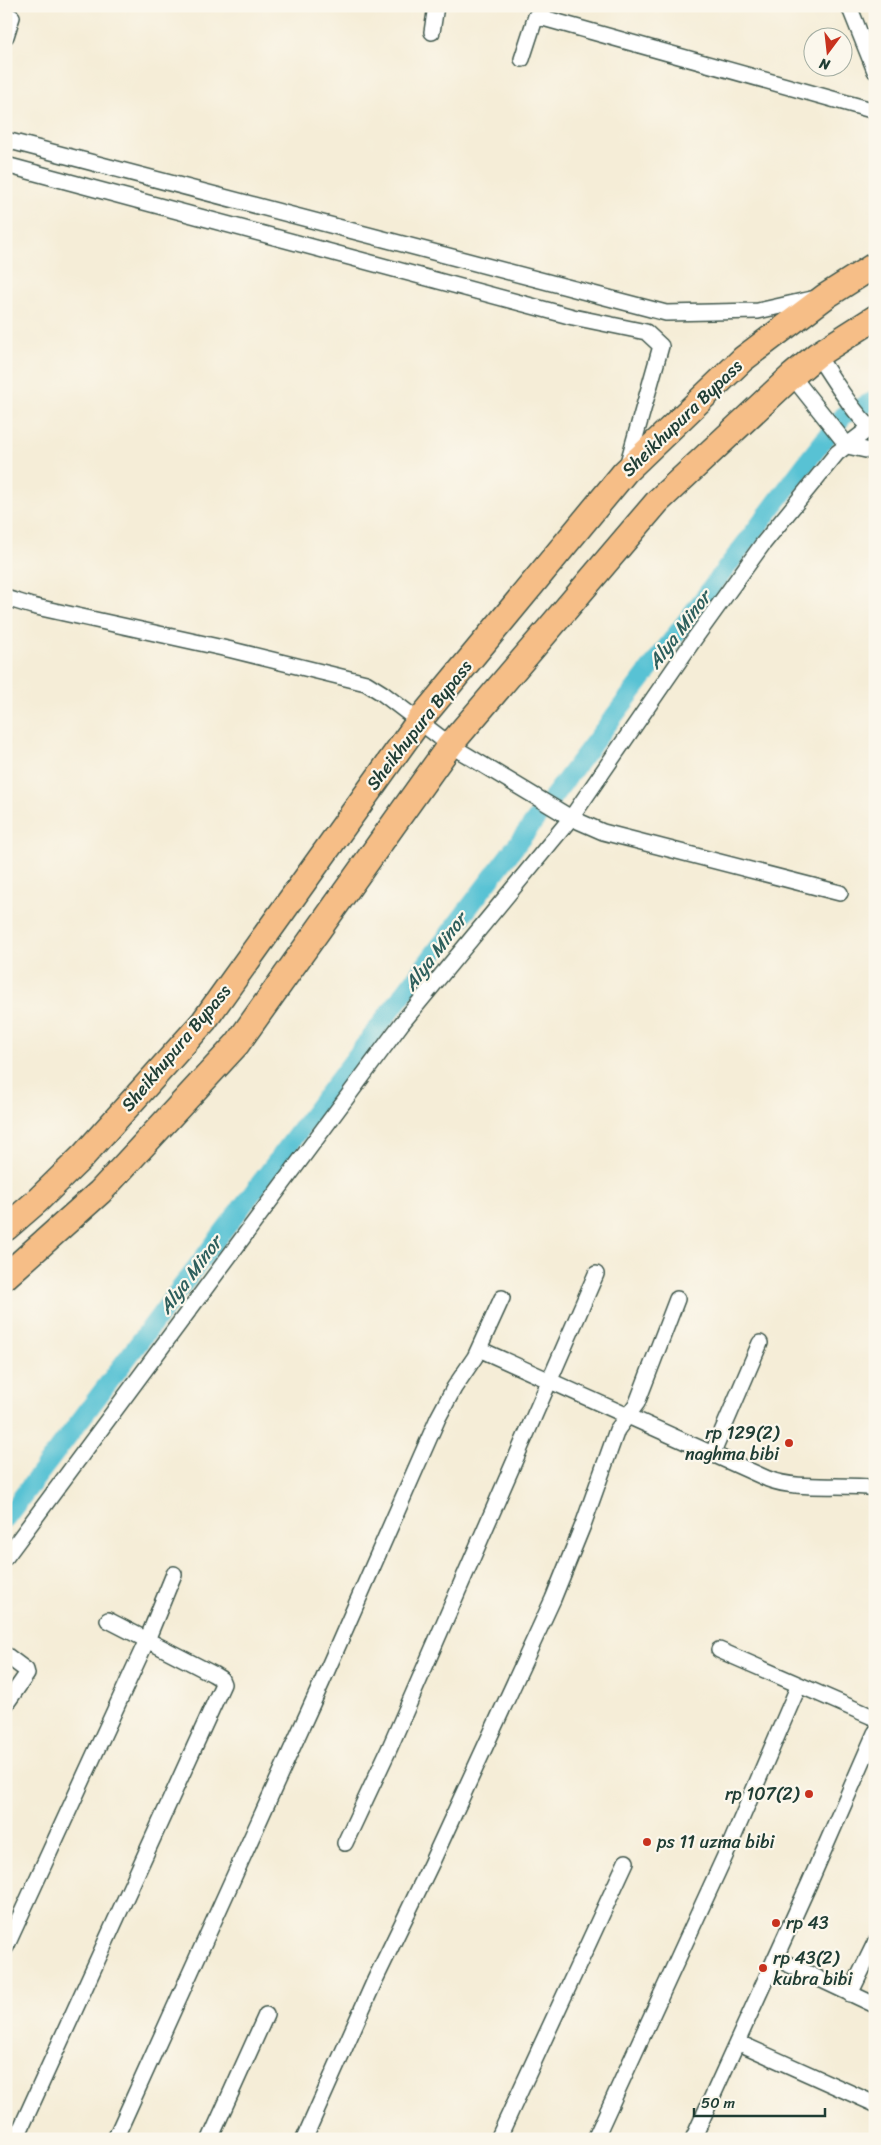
<svg xmlns="http://www.w3.org/2000/svg" width="881" height="2145" viewBox="0 0 881 2145" font-family="Sriracha,sans-serif">
<style>
.lines{fill:none;stroke-linecap:round;stroke-linejoin:round}
.canal{stroke:#58c2d4;stroke-width:19}
.minor-casing{stroke:#3f574c;stroke-width:18}
.trunk-casing{stroke:#3f574c;stroke-width:28}
.minor{stroke:#fff;stroke-width:15}
.trunk{stroke:#f6be87;stroke-width:25}
.poi-dot{fill:#c8321e;stroke:#fbf7ec;stroke-width:2}
.labels{text-anchor:middle;dominant-baseline:central;stroke-width:4.5;stroke-linejoin:round;paint-order:stroke}
.street-label{font-size:18px;fill:#1f3d34;stroke:#fbf7ec}
.poi-label{font-size:18px;fill:#1f3d34;stroke:#fbf7ec;text-anchor:start}
.water-label{font-size:19px;font-style:italic;fill:#2d5e5c;stroke:#fbf7ec}
</style>
<rect width="100%" height="100%" fill="#fbf7ec"/>
<filter id="ink" filterUnits="userSpaceOnUse"><feTurbulence type="fractalNoise" baseFrequency=".02" numOctaves="2"/><feDisplacementMap in="SourceGraphic" scale="10" xChannelSelector="R" yChannelSelector="G"/><feConvolveMatrix kernelMatrix="1 2 1 2 8 2 1 2 1" color-interpolation-filters="sRGB"/></filter>
<filter id="wash" filterUnits="userSpaceOnUse"><feTurbulence type="fractalNoise" baseFrequency=".0096" numOctaves="4" result="noise"/><feDisplacementMap in="SourceGraphic" scale="20" xChannelSelector="R" yChannelSelector="G"/><feGaussianBlur stdDeviation="1.12" result="paint"/><feColorMatrix in="noise" values="0 0 0 0 0 0 0 0 0 0 0 0 0 0 0 0 0 1.4 0 .05"/><feComposite in="paint" operator="in"/></filter>
<g filter="url(#wash)">
<rect width="100%" height="100%" fill="#f5edd7"/>
<g class="lines">
<path class="canal" d="M6,1518L809,459L844,415L875,400"/>
</g>
</g>
<g filter="url(#ink)">
<g class="lines">
<defs>
<path id="minor" d="M849,6L875,71
M6,15L12,17L6,36
M432,32L436,6
M522,59L536,16L875,111
M6,140L666,313L758,311L816,298
M6,165L573,317L646,332L661,346L627,466
M817,355C829,372 858,422 875,430
M792,376L843,440L852,447L875,452
M6,598L32,606L232,650L366,683L382,693L450,745L571,818L603,832L840,893
M479,1349L768,1479C799,1491 841,1483 875,1488
M712,1455L760,1343
M6,1557L402,1023L571,818L695,638L762,545L837,453L875,424
M719,1650L875,1718
M6,1655L26,1670L27,1674L6,1704
M345,1843L390,1747L596,1274
M6,1947L147,1640L174,1574
M775,1958L875,2005
M850,1994L875,1943
M737,2042L875,2104
M16,2139L223,1684L221,1679L213,1674L108,1620
M115,2139L322,1682L438,1418L454,1388L475,1357L502,1298
M210,2139L266,2015
M304,2139L375,1980L431,1864L553,1599L583,1525L617,1430L637,1403L677,1299
M498,2139L626,1862
M595,2139L730,1845L799,1685
M693,2139L809,1884L875,1733"/>
<path id="trunk" d="M6,1228L36,1202L83,1156L204,1021L419,721L625,472L743,359L826,296L875,265
M6,1276L100,1192L237,1044L450,745L658,501L792,376L817,355L875,318"/>
</defs>
<use href="#minor" class="minor-casing"/>
<use href="#trunk" class="trunk-casing"/>
<use href="#minor" class="minor"/>
<use href="#trunk" class="trunk"/>
</g>
</g>
<g class="poi-dot">
<circle cx="789" cy="1443" r="5"/>
<circle cx="809" cy="1794" r="5"/>
<circle cx="647" cy="1842" r="5"/>
<circle cx="776" cy="1923" r="5"/>
<circle cx="763" cy="1968" r="5"/>
</g>
<g class="labels">
<g class="street-label">
<text transform="translate(682 418) rotate(-44)">Sheikhupura Bypass</text>
<text transform="translate(419 725) rotate(-52)">Sheikhupura Bypass</text>
<text transform="translate(176 1048) rotate(-50)">Sheikhupura Bypass</text>
</g>
<g class="poi-label">
<text x="779" y="1433" text-anchor="end">rp 129(2)<tspan x="779" dy="21">naghma bibi</tspan></text>
<text x="799" y="1794" text-anchor="end">rp 107(2)</text>
<text x="657" y="1842">ps 11 uzma bibi</text>
<text x="786" y="1923">rp 43</text>
<text x="773" y="1958">rp 43(2)<tspan x="773" dy="21">kubra bibi</tspan></text>
</g>
<g class="water-label">
<text transform="translate(679 630) rotate(-53)">Alya Minor</text>
<text transform="translate(435 952) rotate(-53)">Alya Minor</text>
<text transform="translate(190 1275) rotate(-53)">Alya Minor</text>
</g>
</g>
<rect width="881" height="2145" fill="none" stroke="#fbf7ec" stroke-width="25"/>
<g transform="translate(828 52) rotate(195)"><circle r="24" fill="#fbf7ec" stroke="#a3ada2"/>
<path d="M0-4L9 19L0 12L-9 19Z" fill="#c8321e"/>
<text y="-8" font-size="14" font-weight="bold" text-anchor="middle" fill="#1f3d34">N</text>
</g>
<path d="M694 2108v8h131v-8" fill="none" stroke="#1f3d34" stroke-width="2.5"/>
<text x="701" y="2108" font-size="15" fill="#1f3d34" stroke="#fbf7ec" stroke-width="4" paint-order="stroke">50 m</text>
</svg>
